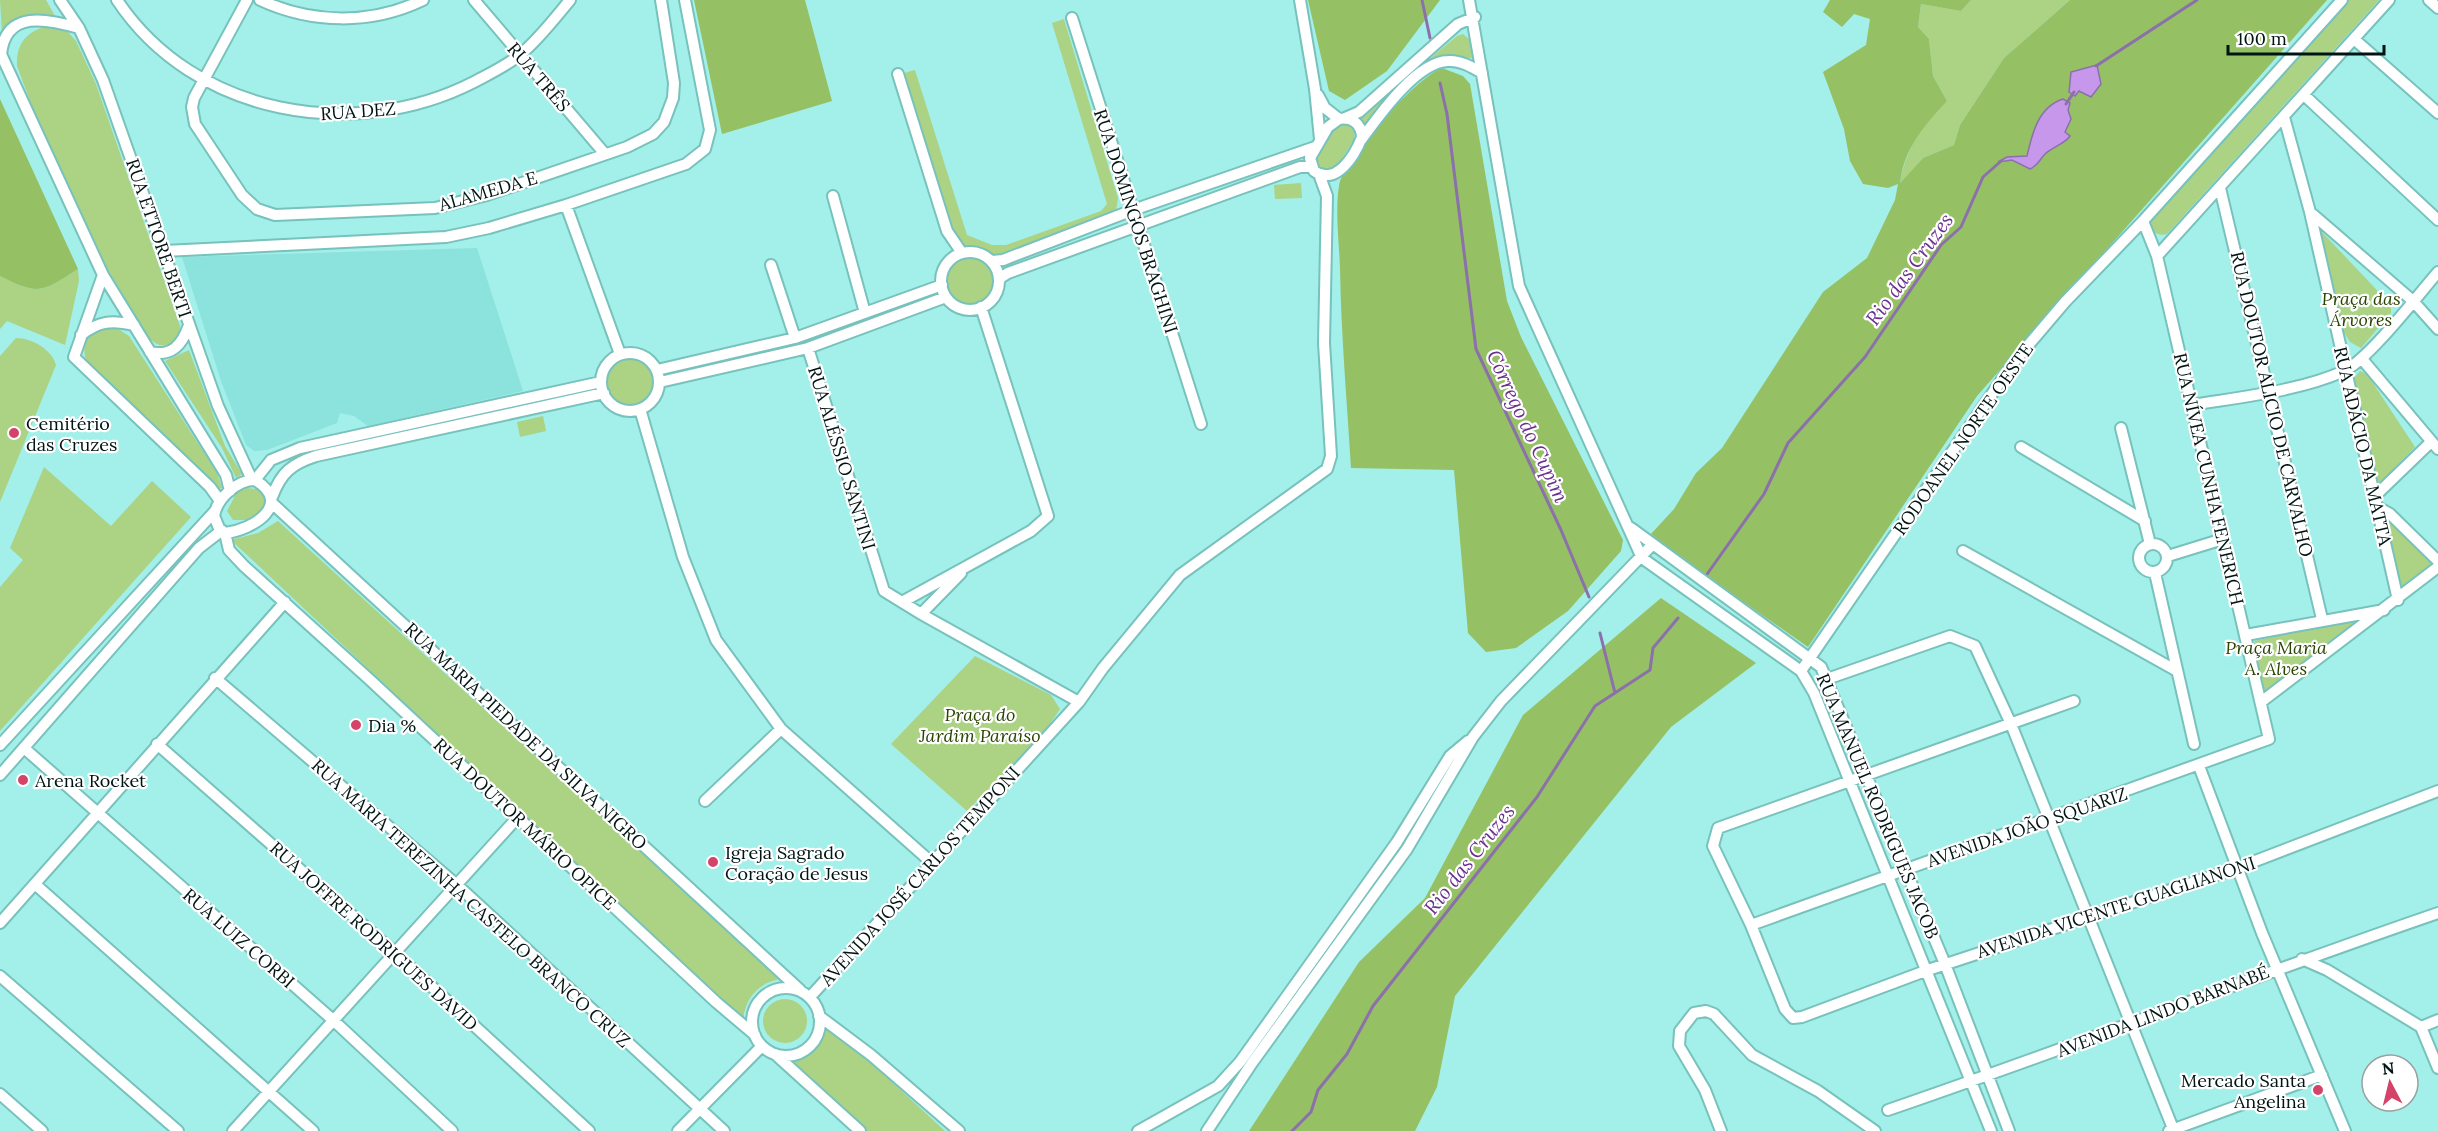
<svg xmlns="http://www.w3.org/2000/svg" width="2438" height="1131" viewBox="0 0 2438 1131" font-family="Lora,serif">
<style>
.built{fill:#8ce2dc}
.green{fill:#acd284}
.forest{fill:#95c064}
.water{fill:#c797ec;stroke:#8b70ab;stroke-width:1.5}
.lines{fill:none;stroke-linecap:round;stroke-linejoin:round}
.stream{stroke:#8b70ab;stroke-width:3}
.minor-casing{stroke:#77c2bc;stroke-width:14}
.minor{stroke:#fff;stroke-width:10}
.poi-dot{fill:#d34468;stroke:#fff;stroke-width:2}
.labels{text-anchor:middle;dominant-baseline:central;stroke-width:4.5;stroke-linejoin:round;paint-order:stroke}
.street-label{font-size:18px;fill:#001413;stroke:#fff}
.park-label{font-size:18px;font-style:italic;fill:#2a4400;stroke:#fff}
.poi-label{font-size:18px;fill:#001413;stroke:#fff;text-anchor:start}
.water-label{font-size:20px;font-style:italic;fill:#6b2f91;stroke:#fff}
</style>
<rect width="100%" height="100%" fill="#a3efe9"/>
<path class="built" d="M477,248L523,391L368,426L354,416L340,413L337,423L267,450L254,451L246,445L221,381L182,257Z"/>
<path class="green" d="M0,0H46L55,16C33,11 15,14 2,33Z
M1971,0H2070L2004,58L1960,125L1954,145L1923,158L1899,184C1910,141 1917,133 1947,101L1933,76L1929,39L1918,27L1921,4L1961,11Z
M2349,0H2379L2167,234C2156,237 2148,230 2151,218Z
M1064,19L1118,198L1116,211L996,257C984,257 963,247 955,238L904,73L915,70L967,235L992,245H1006L1101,211L1107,204L1052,23Z
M47,26L68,32L76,41L96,84L180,326L179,338C169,346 160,349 150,339L105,265L42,133L17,66C16,44 26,32 47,26Z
M1463,34L1469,39L1472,58C1461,59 1450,53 1439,57C1417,63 1378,108 1364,127L1358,119L1457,36Z
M1341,123L1352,125L1355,129L1354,140L1337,166L1323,170L1316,165L1315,156L1332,130Z
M1301,183L1302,198L1275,199L1274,185Z
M2321,231L2391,305V313L2361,348L2350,342L2342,329L2317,236Z
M946 280a24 24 0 1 1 48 0a24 24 0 1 1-48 0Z
M78,269L79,281L65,345L7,321L0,329V276C39,296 42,292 78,269Z
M115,327L129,336L217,473L222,488L219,489L87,363C78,338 92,328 115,327Z
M16,338C31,338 52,349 56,365L0,502V356Z
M189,350L225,446L242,474L236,478L222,448L165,361Z
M607 382a24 24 0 1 1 48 0a24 24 0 1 1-48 0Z
M2360,371L2367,374L2415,447L2380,483L2371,477L2353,379Z
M543,416L546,431L520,437L517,422Z
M44,467L111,526L152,481L191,517L0,731V587L23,560L10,548Z
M247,488L257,489L266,499L264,509L246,520H233L227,511L237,492Z
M2385,517L2433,564L2402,590L2383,519Z
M278,521L780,979C758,983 745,998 743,1021L231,540L258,533Z
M2360,616L2361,619L2267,691L2261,688L2251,650L2255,641Z
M975,656L1051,695L1060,709L1043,734L967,811L891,744Z
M763 1021a22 22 0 1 1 44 0a22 22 0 1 1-44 0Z
M825,1020L945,1131H867L788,1060C810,1058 824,1043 825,1020Z"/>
<path class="forest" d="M694,0H805L832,101L722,134Z
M1308,0H1440L1387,71L1345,100L1329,91Z
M1830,0H1971L1961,11L1921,4L1918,27L1929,39L1933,76L1947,101C1924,126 1904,148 1900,183L1923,158L1954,145L1960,125L2004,58L2070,0H2327L1977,396L1808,647L1676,555L1651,534L1674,509L1696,473L1722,448L1823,292L1867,258L1895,200L1898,184L1888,188L1863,184L1850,161L1844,129L1823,72L1866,45L1870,19L1854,14L1842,27L1823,12Z
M1442,68L1463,76L1470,84L1507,301L1521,337L1623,540L1621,551L1568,611L1516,648L1486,652L1468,633L1454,470L1351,468C1347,401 1341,334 1340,268C1339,241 1335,212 1339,186C1344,157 1415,79 1442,68Z
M0,99L78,269C42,292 39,296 0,276Z
M1661,598L1756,663L1671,727L1455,996L1437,1087L1415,1131H1249L1359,962L1425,898L1523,715Z"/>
<path class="water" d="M2097,65L2101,84L2091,97L2079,91L2075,96L2069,92L2071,72Z
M2063,99L2070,103L2068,110L2071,119L2065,132L2070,136C2065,144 2052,147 2045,154C2039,160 2039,165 2030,169L2012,160L1998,162L2007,157L2027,156C2032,134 2038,107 2063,99Z"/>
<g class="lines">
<path class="stream" d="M1422,0L1430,38
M2096,66L2197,0
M1440,83L1447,114L1476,349L1561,530L1589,597
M2066,104L2074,92
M1705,577L1764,494L1788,443L1865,357L1941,245L1961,227L1983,177L2000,162
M1600,633L1615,693
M1292,1131L1311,1112L1318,1090L1347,1054L1373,1006L1537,797L1595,706L1650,670L1653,648L1678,618"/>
<defs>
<path id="minor" d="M60,0L79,28L103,80L218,406L252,480
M117,0C194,116 355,143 474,82C489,74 508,65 521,54C539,39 555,18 570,0
M247,0L194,98L192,107L195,124L242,195L257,209L275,215L435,208L487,195L627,147L653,134L664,122L673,98L674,83L661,0
M260,0C312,24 371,25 423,0
M474,0L605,154
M1300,0L1315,89L1320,139
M1469,0L1519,286L1642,558L1801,671L1814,693L1991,1131
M2429,0L2438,8
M1072,18L1201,424
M2354,39L2438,113
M0,52L103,275L226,475L230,491
M1,55C5,9 48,19 79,28
M898,74L947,231L962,253
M1318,95L1325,108L1339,119
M2304,95L2438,220
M2284,117L2310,212L2398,600
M1345,118L1359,112L1458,24L1475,17
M1339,119C1352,117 1361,123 1362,137C1355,155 1336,187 1314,171L1310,158L1328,127Z
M1361,140C1378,117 1416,62 1448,61C1460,60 1472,67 1482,73
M2220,188L2322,619
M833,196L865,313
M566,205L620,354
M2310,212L2413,301L2438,329
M164,251L446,237L489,228L566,205L686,164L705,149L710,130L685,0
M941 281a29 29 0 1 1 58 0a29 29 0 1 1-58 0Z
M2157,256L2389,0
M992,261L1003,260L1133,210L1315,147
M771,265L795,338
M103,275L74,357L210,487L220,501
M999,282L1000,278L1008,273L1300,167H1312
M81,335C99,321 111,320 134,325
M808,348L884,591L923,615L1079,702
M150,352C172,357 182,345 189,325
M601 382a29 29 0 1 1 58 0a29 29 0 1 1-58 0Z
M2362,359L2438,449
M657,370L795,338L942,285
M660,382L808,348L946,297
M2192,405C2240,397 2300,391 2344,371C2369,359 2418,295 2438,272
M640,409L683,557L716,640L781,729L931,862
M2121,428L2150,544
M2021,447L2145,521
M255,480L271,460L300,448L601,382
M255,480C294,504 253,530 225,533L219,528L214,516C217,498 237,480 255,480Z
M2375,496L2431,442
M272,497C281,473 291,464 316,456L604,393
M273,504L800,990
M2379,508L2390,514L2438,561
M1631,528L1821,667L1945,964L2009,1131
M225,533L229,550L244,566L369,679L716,1002L755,1035
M2139 558a14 14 0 1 1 28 0a14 14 0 1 1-28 0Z
M1963,551L2177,671
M2168,556L2223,539
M2155,573L2194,744
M902,602L1031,531L1048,516L981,307
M921,614L961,573
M2246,635L2384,610
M1801,671L2014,362L2065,302L2143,221L2342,0
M215,678L457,885L724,1131
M1827,679L1950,636L1975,646L2011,724L2174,1131
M2074,701L1718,828L1713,846L1751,925L1785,1009L1793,1018L1802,1017L1928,970L2237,868L2438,791
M2261,702L2438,567
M157,744L394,952L589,1131
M0,745L215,511
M24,748L333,1020L452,1131
M2199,766L2262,933L2345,1131
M0,775L199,548L221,531
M705,801L781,729
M36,885L313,1131
M0,923L285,602
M1751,925L2269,739L2157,256L2143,221
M2302,959L2327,970L2421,1027
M0,976L178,1131
M752 1022a34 34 0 1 1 68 0a34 34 0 1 1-68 0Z
M810,997L1079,702L1103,668L1180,575L1327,469L1331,456L1324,343L1327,196L1319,174
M819,1016L871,1055L959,1131
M2421,1027L2438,1068
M2421,1027L2438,1020
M775,1054L860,1131
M0,1094L42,1131
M1888,1110C2072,1047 2254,976 2438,913
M233,1131L518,817
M678,1131L762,1046
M1138,1131L1218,1086L1240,1062L1397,842L1450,756L1468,741
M1207,1131L1252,1063L1407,849L1473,737L1501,701L1653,544
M1721,1131L1705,1090L1679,1046L1680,1031L1694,1013L1706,1011L1714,1014L1752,1055L1818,1091L1875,1131
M2169,1131L2322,1075"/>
</defs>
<use href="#minor" class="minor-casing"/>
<use href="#minor" class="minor"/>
</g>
<g class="poi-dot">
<circle cx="14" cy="433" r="6"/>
<circle cx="356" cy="725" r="6"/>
<circle cx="23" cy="780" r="6"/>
<circle cx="713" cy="862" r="6"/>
<circle cx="2318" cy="1090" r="6"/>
</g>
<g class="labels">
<g class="street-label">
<text transform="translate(539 77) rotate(49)">RUA TRÊS</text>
<text transform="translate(358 111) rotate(-4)">RUA DEZ</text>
<text transform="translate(488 191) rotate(-16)">ALAMEDA E</text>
<text transform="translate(1136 221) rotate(72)">RUA DOMINGOS BRAGHINI</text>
<text transform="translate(159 238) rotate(71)">RUA ETTORE BERTI</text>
<text transform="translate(2272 404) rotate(77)">RUA DOUTOR ALICIO DE CARVALHO</text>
<text transform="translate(1963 439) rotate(-55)">RODOANEL NORTE OESTE</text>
<text transform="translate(2363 446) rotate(77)">RUA ADÁCIO DA MATTA</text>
<text transform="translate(842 458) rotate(73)">RUA ALÉSSIO SANTINI</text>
<text transform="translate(2209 479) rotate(77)">RUA NÍVEA CUNHA FENERICH</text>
<text transform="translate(526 736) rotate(43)">RUA MARIA PIEDADE DA SILVA NIGRO</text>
<text transform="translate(1878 806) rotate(67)">RUA MANUEL RODRIGUES JACOB</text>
<text transform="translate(525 824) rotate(43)">RUA DOUTOR MÁRIO OPICE</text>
<text transform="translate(2027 827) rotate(-19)">AVENIDA JOÃO SQUARIZ</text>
<text transform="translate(920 876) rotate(-48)">AVENIDA JOSÉ CARLOS TEMPONI</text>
<text transform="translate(471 903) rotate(42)">RUA MARIA TEREZINHA CASTELO BRANCO CRUZ</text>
<text transform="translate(2116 907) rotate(-18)">AVENIDA VICENTE GUAGLIANONI</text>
<text transform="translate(374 936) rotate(42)">RUA JOFFRE RODRIGUES DAVID</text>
<text transform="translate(239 938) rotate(41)">RUA LUIZ CORBI</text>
<text transform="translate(2163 1011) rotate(-21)">AVENIDA LINDO BARNABÉ</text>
</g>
<g class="park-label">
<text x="2361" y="298">Praça das<tspan x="2361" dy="21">Árvores</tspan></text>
<text x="2276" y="647">Praça Maria<tspan x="2276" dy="21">A. Alves</tspan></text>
<text x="980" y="714">Praça do<tspan x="980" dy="21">Jardim Paraíso</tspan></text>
</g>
<g class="poi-label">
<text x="26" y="423">Cemitério<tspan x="26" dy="21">das Cruzes</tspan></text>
<text x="368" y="725">Dia %</text>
<text x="35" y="780">Arena Rocket</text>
<text x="725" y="852">Igreja Sagrado<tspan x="725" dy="21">Coração de Jesus</tspan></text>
<text x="2306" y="1080" text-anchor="end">Mercado Santa<tspan x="2306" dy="21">Angelina</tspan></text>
</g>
<g class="water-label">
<text transform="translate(1909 269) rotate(-54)">Rio das Cruzes</text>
<text transform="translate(1528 426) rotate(65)">Córrego do Cupim</text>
<text transform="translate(1469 859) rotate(-52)">Rio das Cruzes</text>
</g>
</g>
<g transform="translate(2390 1083) rotate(353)"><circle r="28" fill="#ffffff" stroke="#99a1a1" stroke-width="1.5"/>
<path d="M0-4.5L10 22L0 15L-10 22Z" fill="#d34468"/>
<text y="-9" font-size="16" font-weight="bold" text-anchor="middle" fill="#001413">N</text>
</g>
<path d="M2228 45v9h156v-9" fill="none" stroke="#001413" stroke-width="3"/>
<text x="2237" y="45" font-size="18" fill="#001413" stroke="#ffffff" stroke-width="4.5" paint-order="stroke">100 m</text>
</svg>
